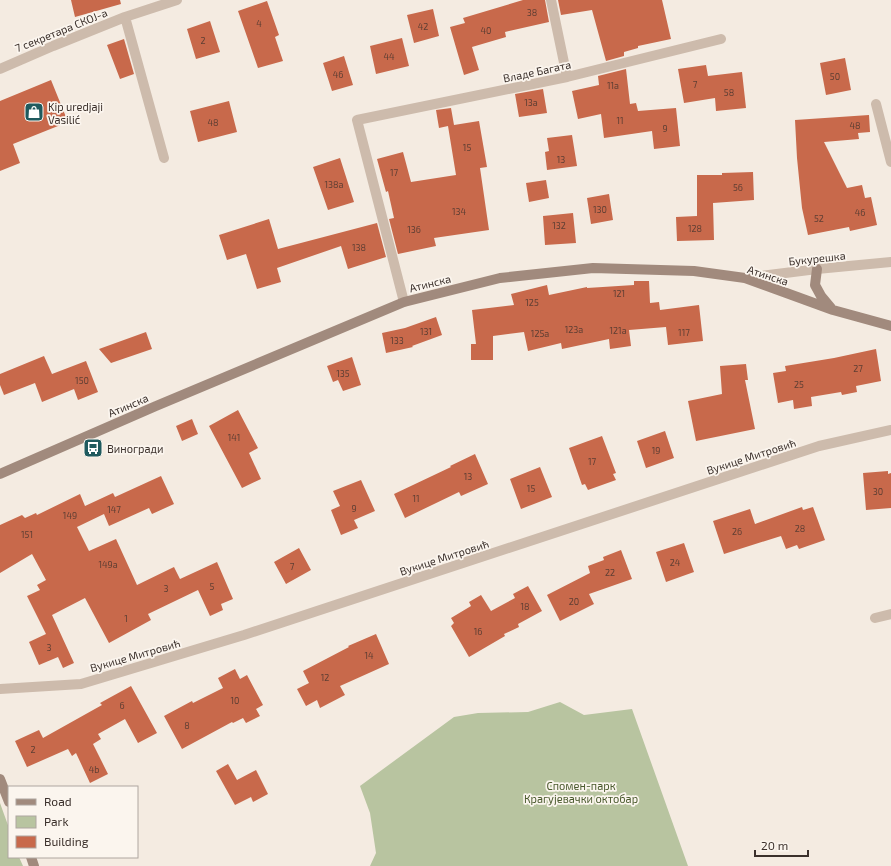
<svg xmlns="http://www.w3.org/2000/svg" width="891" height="866" viewBox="0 0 891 866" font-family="'Exo 2',sans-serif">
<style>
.green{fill:#b8c4a0}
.building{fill:#c8694b}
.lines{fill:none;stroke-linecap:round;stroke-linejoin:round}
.street{stroke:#cdbbac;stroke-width:10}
.secondary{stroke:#a18a7d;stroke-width:10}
.labels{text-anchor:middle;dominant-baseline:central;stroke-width:3.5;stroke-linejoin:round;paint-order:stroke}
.number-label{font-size:9px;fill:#5e3e33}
.street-label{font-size:11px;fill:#3b302b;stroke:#fbf5ee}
.poi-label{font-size:11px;fill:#3b302b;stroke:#fbf5ee;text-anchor:start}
.park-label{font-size:11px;fill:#4a5a2e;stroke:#fbf5ee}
</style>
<rect width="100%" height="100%" fill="#f4ebe1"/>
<path class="green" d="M560,702L584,715L632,709L688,866H370L376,853L370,813L360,786L454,717L478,713L528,712Z
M0,803L9,828V857H19L23,866H0Z"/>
<path class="building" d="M71,0H120L121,4L75,17Z
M523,0H545L549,22L505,32L506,37L472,47L479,70L464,75L450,27L465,23L463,18Z
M558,0H662L671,39L638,46V48L624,52V56L606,61L592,10L561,15Z
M267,1L279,35L275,37L283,61L258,68L238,11Z
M433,9L439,36L414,43L407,15Z
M210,21L220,52L196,59L187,29Z
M402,38L409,66L376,74L370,46Z
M124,39L134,74L120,79L107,45Z
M344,56L353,85L332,91L323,63Z
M845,58L851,90L826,95L820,63Z
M706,65L708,76L742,72L746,108L716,111L715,98L684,103L678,69Z
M626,69L630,104L636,103L638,111L676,108L680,146L654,149L652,131L604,138L601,114L578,119L572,91L599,85L598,76Z
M51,80L68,122L13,144L20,163L0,171V101Z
M543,89L547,113L519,117L515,94Z
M229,101L237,132L198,142L190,111Z
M451,108L454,125L479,121L487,167L480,168L489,230L434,238L436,246L398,254L389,219L394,218L388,191L386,192L377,159L403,152L411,182L456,175L448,126L439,128L436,110Z
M869,115L870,132L858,133L859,139L824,142L847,188L862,185L865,198L871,197L877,225L850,231L849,227L808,235L802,208L797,158L795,120Z
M572,135L577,166L547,170L545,152L549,151L547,138Z
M340,158L354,202L328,210L313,167Z
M753,172L754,200L713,203L714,240L677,241L676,217L697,216V175H722V173Z
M546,180L549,198L529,202L526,183Z
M609,194L613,220L591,224L587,198Z
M573,213L576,243L545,245L543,216Z
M269,219L278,249L377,223L386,257L348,269L341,246L277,268L281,282L257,289L246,254L227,260L219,235Z
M634,281H649L650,303L659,302L660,310L699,305L703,341L668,345L666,327L629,330L631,346L610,349L609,339L562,349L561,343L528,351L524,332L493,336V360H471V344H476L472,310L514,305L511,294L547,285L549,295L587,287V288L634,285Z
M436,317L442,335L412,346L413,347L386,353L382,333L405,328Z
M146,332L152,349L111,363L99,349Z
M876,349L881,381L856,386L857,392L842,395L841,392L811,397L812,406L794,409L793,400L778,403L773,373L786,371L785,366L834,358Z
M44,356L52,374L86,361L98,392L78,400L74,389L42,402L35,383L4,395L0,385V374Z
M352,357L361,385L343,391L338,380L333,382L327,366Z
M746,364L748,380H745L755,429L696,441L688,401L722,394L720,366Z
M238,410L258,448L249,453L261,479L242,488L209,426Z
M192,419L198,434L182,441L176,426Z
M665,431L674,458L646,468L637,441Z
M602,436L616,473L613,474L616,480L588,490L585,484L582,485L569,448Z
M475,454L488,484L461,496L459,492L405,518L394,494L451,467L450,466Z
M540,467L552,497L521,509L510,479Z
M888,471V474L891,473V508L866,510L863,473Z
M161,476L174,504L152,514L149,508L109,526L104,514L77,527L89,551L116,539L137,585L174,567L180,579L217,562L233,599L221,604L223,610L210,616L198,590L148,614L151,620L109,643L85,598L52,615L74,663L63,668L58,657L39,665L29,642L46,634L27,596L40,590L37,585L46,580L32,554L0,573V525L22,515L25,518L36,513L37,515L80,494L85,506L113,493L115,497Z
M361,480L375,511L354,520L358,528L341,535L331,510L340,506L333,491Z
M802,507L803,510L813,507L825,540L799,549L797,545L786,549L781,536L724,554L713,521L750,509L755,524Z
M684,543L694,572L666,582L656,552Z
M299,548L311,570L286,584L274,562Z
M621,550L632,579L589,594L594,604L560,621L547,595L590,573L588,566L604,560L603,557Z
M528,586L542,611L518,624L519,627L504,634L505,636L469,657L451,626L454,623L451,618L471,606L469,602L481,595L491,611L515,598L513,594Z
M376,634L389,664L340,686L345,695L320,708L317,700L306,706L297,689L309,683L303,671L349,647L348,646Z
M235,669L240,679L247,675L263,705L256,709L260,716L246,723L243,718L233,723L232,722L182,749L164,716L192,701L193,703L223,688L218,678Z
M131,686L157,733L138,743L125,719L98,734L101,739L93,744L108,774L90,783L76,753L72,756L68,749L27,767L15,741L39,730L43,738L102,705L100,703Z
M228,764L237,780L256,770L268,794L253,802L251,797L235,805L216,771Z"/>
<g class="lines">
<path class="street" d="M551,0L567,77
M125,17L164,158
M0,69L53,46L125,17L177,0
M876,104L891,162
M745,278L817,269L891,262
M404,302L357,120L567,77L721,39
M875,618L891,614
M0,689L81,684L244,635L819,446L891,430"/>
<path class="secondary" d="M817,269L815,285L821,296L831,308
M0,474L156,406L404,302L500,278L593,268L694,271L745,278L833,310L891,326
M0,779L9,802
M31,857L34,866"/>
</g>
<defs>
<symbol id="shop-square" viewBox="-11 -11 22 22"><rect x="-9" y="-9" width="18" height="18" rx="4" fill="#1f5a5e" stroke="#fbf5ee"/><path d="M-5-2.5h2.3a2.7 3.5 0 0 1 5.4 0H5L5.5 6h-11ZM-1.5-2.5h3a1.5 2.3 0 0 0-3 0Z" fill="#fff"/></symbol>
<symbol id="bus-square" viewBox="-11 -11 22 22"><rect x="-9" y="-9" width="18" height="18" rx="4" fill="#1f5a5e" stroke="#fbf5ee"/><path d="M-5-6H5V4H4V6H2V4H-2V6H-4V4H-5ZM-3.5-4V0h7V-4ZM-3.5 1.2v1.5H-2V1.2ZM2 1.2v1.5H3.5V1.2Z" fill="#fff"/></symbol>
</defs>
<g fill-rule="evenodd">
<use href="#shop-square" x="23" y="101" width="22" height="22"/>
<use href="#bus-square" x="82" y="437" width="22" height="22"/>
</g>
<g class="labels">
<g class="number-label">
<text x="532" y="12">38</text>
<text x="259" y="23">4</text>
<text x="423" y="26">42</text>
<text x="486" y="30">40</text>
<text x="203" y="40">2</text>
<text x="389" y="56">44</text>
<text x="338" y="74">46</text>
<text x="835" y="76">50</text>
<text x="695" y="84">7</text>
<text x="613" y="85">11a</text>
<text x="729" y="92">58</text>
<text x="531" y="102">13a</text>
<text x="620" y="120">11</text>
<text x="213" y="122">48</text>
<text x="855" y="125">48</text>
<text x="665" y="128">9</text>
<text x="467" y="147">15</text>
<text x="561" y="159">13</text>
<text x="394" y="172">17</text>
<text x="334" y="184">138a</text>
<text x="738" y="187">56</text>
<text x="600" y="209">130</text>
<text x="459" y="211">134</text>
<text x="860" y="212">46</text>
<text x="819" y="218">52</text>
<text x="559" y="225">132</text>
<text x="695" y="228">128</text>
<text x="414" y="229">136</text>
<text x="359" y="247">138</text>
<text x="619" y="293">121</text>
<text x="532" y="302">125</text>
<text x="574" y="329">123a</text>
<text x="618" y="330">121a</text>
<text x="426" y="331">131</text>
<text x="684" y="332">117</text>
<text x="540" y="333">125a</text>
<text x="397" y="340">133</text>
<text x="858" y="368">27</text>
<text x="343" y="373">135</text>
<text x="82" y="380">150</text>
<text x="799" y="384">25</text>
<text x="234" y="437">141</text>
<text x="656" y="450">19</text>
<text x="592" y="461">17</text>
<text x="468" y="476">13</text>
<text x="531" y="488">15</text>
<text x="878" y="491">30</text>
<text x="416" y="498">11</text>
<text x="354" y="508">9</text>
<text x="114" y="509">147</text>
<text x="70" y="515">149</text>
<text x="800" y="528">28</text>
<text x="737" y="531">26</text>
<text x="27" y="534">151</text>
<text x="675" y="562">24</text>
<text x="108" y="564">149a</text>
<text x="292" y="566">7</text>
<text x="610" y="572">22</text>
<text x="212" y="586">5</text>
<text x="166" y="588">3</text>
<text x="574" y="601">20</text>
<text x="525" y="606">18</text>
<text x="126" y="618">1</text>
<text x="478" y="631">16</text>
<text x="49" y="647">3</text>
<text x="369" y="655">14</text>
<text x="325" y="677">12</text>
<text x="235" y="700">10</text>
<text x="122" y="705">6</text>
<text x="187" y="725">8</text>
<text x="33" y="749">2</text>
<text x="94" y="769">4b</text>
</g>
<g class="street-label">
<text transform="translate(61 30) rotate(-22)">7 секретара СКОЈ-а</text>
<text transform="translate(537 71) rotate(-12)">Владе Багата</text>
<text transform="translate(817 258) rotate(-6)">Букурешка</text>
<text transform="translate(768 275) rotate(18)">Атинска</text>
<text transform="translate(430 283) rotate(-14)">Атинска</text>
<text transform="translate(128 405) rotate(-23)">Атинска</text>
<text transform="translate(751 456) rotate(-18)">Вукице Митровић</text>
<text transform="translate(444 557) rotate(-18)">Вукице Митровић</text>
<text transform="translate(135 655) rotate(-16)">Вукице Митровић</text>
</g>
<g class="poi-label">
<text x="48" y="106">Kip uredjaji<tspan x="48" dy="13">Vasilić</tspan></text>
<text x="107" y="448">Виногради</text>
</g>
<g class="park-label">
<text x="581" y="785">Спомен-парк<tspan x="581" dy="13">Крагујевачки октобар</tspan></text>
</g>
</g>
<rect x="8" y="786" width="130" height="72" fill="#fbf5ee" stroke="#aea6a0"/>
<rect x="16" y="799" width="20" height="6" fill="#a18a7d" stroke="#aea6a0"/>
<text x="44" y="806" font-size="12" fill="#3b302b">Road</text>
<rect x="16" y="816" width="20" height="12" fill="#b8c4a0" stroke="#aea6a0"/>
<text x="44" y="826" font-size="12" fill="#3b302b">Park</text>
<rect x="16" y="836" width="20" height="12" fill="#c8694b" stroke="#aea6a0"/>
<text x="44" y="846" font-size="12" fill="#3b302b">Building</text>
<path d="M755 850v6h53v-6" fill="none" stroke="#3b302b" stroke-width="2"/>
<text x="761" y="850" font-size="12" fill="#3b302b" stroke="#fbf5ee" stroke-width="3" paint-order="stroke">20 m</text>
</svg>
